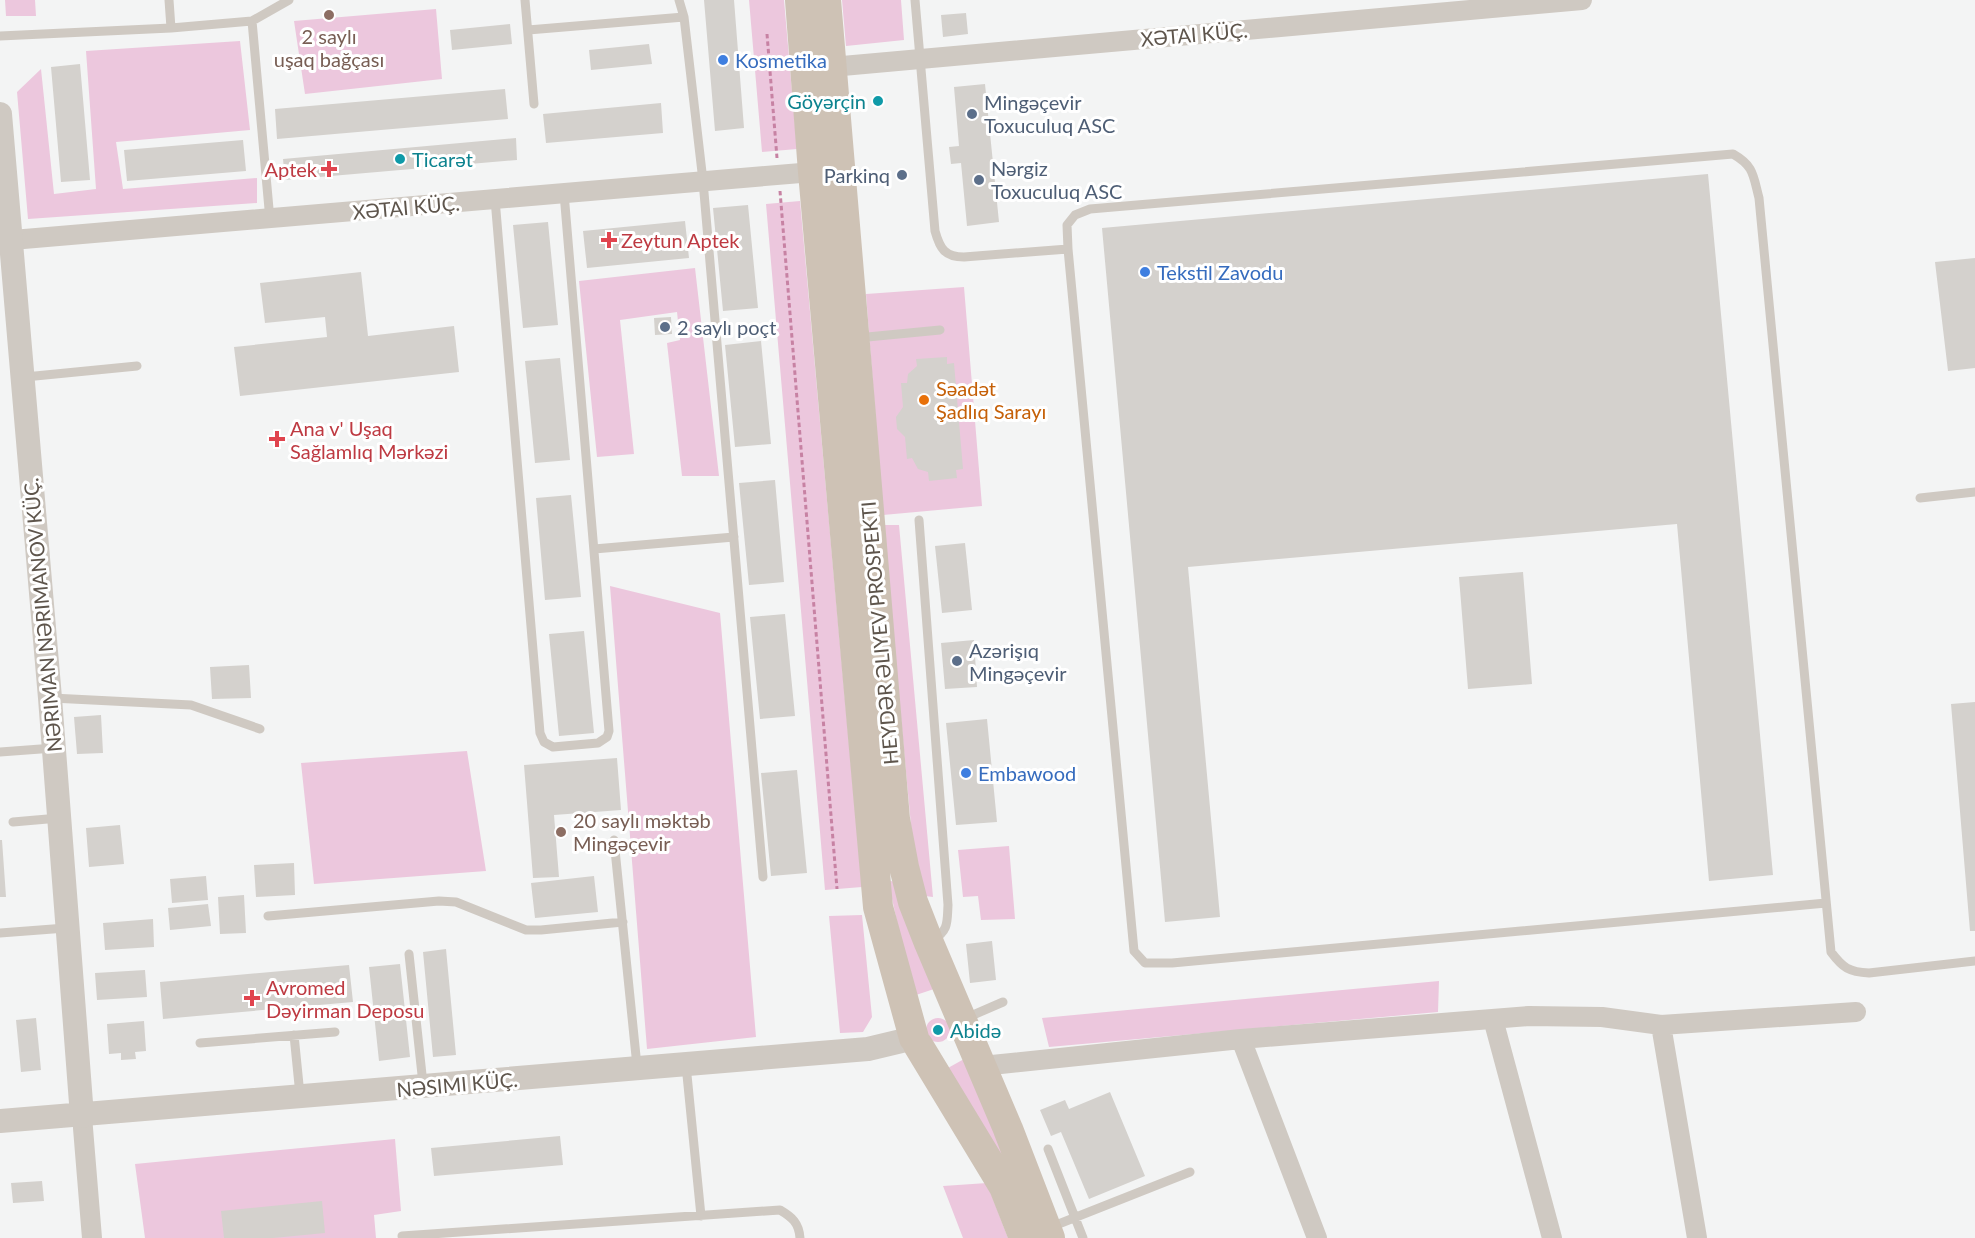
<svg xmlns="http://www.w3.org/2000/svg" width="1975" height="1238" viewBox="0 0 1975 1238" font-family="Lato,sans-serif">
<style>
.green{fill:#ecc7dd}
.building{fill:#d4d1cd}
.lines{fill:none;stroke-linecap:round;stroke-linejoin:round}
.path{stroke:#c782a3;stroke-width:3;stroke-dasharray:4.5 3;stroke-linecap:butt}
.service{stroke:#cfc9c2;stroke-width:9}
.minor{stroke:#cfc9c2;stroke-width:20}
.tertiary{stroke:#cfc9c2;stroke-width:24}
.primary{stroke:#cec2b5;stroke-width:30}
.education-dot{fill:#8d6e63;stroke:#fff;stroke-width:2}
.shop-dot{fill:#3f7fe0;stroke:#fff;stroke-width:2}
.culture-dot{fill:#0f9aa8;stroke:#fff;stroke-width:2}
.service-dot{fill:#5c6f8a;stroke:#fff;stroke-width:2}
.health-dot{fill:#e0444e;stroke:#fff;stroke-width:2}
.food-dot{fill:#e8710a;stroke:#fff;stroke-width:2}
.labels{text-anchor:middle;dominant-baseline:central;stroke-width:6;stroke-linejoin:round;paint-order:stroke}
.street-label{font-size:20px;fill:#5e554c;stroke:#fff}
.education-label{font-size:20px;fill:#785e54;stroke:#fff}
.shop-label{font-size:20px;fill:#366cbe;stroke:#fff;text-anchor:start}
.culture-label{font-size:20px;fill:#0d838f;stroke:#fff;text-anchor:start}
.service-label{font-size:20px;fill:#4e5e75;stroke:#fff;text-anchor:start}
.health-label{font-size:20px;fill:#be3a42;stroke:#fff;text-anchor:start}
.food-label{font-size:20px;fill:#c56008;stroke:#fff;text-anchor:start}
</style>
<rect width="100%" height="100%" fill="#f3f4f4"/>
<path class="green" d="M5,0H35L36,16H6Z
M749,0H784L797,149L762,152Z
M842,0H901L904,40L846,46Z
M436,9L442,79L305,94L294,21Z
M240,41L250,130L116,142L123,189L257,178V203L28,219L17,92L41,69L54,194L96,189L86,51Z
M800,201L862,887L825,890L766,204Z
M695,268L719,476H682L667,343L680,340L677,312L620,320L634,454L597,457L579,281Z
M964,287L982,506L883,515L866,294Z
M883,525H899L933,897L925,896L912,836Z
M610,586L720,613L756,1037L647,1049Z
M467,751L486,871L314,884L301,763Z
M1009,846L1015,919L981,920L978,896L963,897L958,850Z
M888,880L894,882L934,989L913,996Z
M862,915L872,1017L863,1032L840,1033L829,916Z
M1439,981L1438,1012L1049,1047L1042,1018Z
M926 1030a12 12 0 1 1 24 0a12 12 0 1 1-24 0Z
M964,1059L1006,1158L1002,1160L948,1068Z
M395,1139L401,1211L374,1215L376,1238H145L135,1164Z
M987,1183L1008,1238H963L943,1186Z"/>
<path class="building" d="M704,0H734L744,128L715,131Z
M966,13L968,34L943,37L941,15Z
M510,24L512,44L452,50L450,30Z
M649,44L652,64L591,70L589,50Z
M80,64L90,180L61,182L51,67Z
M985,84L999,222L967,226L961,163L951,164L949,147L959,146L954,87Z
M505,89L508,119L277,139L275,109Z
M661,103L663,133L546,143L543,114Z
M516,138L517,160L285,180L283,159Z
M243,140L246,171L127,181L124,150Z
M1708,174L1773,875L1709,881L1677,524L1188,567L1220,917L1165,922L1102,228Z
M748,205L758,308L723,311L713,208Z
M685,221L689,258L587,268L583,231Z
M548,222L558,325L523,328L513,225Z
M1975,258V368L1948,371L1935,262Z
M361,272L368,336L454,326L459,372L240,396L234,347L327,337L325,317L265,323L260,283Z
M671,317L672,334L655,335L654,318Z
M761,341L771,444L735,447L725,345Z
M947,357V364L954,363L963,469L956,470L957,478L929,481L928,472L918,469L912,458L907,459L905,437L897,429L896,417L903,407L901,383H907L908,374L917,366L916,359Z
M560,358L570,460L535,463L525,361Z
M775,480L784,582L749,585L739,483Z
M571,495L581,597L545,600L536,498Z
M965,543L972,610L942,613L935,546Z
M1523,572L1532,684L1468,689L1459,577Z
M785,614L795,716L760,719L750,617Z
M584,631L594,733L559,736L549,634Z
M974,640L977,687L945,689L941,643Z
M249,665L251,698L212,699L210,667Z
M1975,702V931H1970L1951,704Z
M101,715L103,753L77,754L74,717Z
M987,719L997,822L956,825L946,723Z
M617,758L621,810L554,815L559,877L533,878L524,765Z
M797,770L807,873L771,876L761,773Z
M120,825L124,864L89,867L86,828Z
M0,840H2L6,897H0Z
M294,863L295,895L256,897L254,865Z
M206,876L208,900L172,903L170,879Z
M594,876L598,912L535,918L531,883Z
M244,895L246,933L220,934L218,897Z
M208,904L211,926L170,930L168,908Z
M153,919L154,947L105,950L103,923Z
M992,941L996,980L970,983L966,944Z
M446,949L456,1055L433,1057L423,952Z
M400,964L410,1057L379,1061L369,967Z
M349,965L353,1002L163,1019L160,982Z
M145,970L147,997L97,1000L95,973Z
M36,1018L41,1070L21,1072L16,1020Z
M144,1021L146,1051L135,1052L136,1059L121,1060V1053L109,1054L107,1024Z
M1110,1092L1145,1176L1089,1199L1061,1132L1051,1136L1040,1110L1065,1100L1069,1109Z
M560,1136L563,1165L434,1176L431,1148Z
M42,1181L44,1201L13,1203L11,1183Z
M322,1201L325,1233L273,1238H224L221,1211Z"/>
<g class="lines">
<path class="path" d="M767,34L777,158
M780,191L837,889"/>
<path class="service" d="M169,0L171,28
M525,0L534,104
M679,0L684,17L703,181L763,877
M915,0L935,231C940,249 945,257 964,257L1068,249L1134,951L1145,963H1172L1826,903
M252,21L289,0
M528,30L684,17
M0,36L171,28L252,21L270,220
M495,199L540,733L544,742L553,747L598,743L607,737L609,731L564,193
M1068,249L1067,225L1075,215L1090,209L1733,154C1754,166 1753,175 1759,198L1831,952C1843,968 1849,972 1869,973L1975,961
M857,338L940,330
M25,377L137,366
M1920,498L1975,492
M919,520L948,905C947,922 949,930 933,940
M594,549L734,537
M52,698L191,705L260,729
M0,752L54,748
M13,822L59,818
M614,840L637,1066
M268,916L439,901L456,902L526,930H541L623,922
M0,933L66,928
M409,954L423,1084
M964,1019L1003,1002
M294,1035L300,1095
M200,1043L335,1032
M686,1065L701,1216
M1048,1149L1083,1238
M1051,1227L1190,1172
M402,1236L780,1210C792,1217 799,1223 800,1238"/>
<path class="minor" d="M820,68L1582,0
M0,241L813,172
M1493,1019L1552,1238
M1661,1025L1697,1238
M1241,1039L1317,1238
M982,1066L1241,1039L1529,1016L1602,1017L1661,1025L1856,1012
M82,1116L92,1238"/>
<path class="tertiary" d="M0,114L50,698L82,1116
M0,1121L868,1049L914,1038"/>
<path class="primary" d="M800,0L813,172L878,907L914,1038
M826,0L895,819L904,867L913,902L929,943L1008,1129L1050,1238
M918,1045L1004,1187L1024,1238"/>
</g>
<g class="education-dot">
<circle cx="329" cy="15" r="6"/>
<circle cx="561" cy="832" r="6"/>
</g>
<g class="shop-dot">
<circle cx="723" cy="60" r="6"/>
<circle cx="1145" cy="272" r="6"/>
<circle cx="966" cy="773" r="6"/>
</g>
<g class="culture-dot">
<circle cx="878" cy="101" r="6"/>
<circle cx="400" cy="159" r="6"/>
<circle cx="938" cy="1030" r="6"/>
</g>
<g class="service-dot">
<circle cx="972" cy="114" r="6"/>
<circle cx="902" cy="175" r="6"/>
<circle cx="979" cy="180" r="6"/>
<circle cx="665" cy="327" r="6"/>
<circle cx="957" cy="661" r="6"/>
</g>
<g class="health-dot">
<path d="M326 160h6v6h6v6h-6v6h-6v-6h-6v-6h6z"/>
<path d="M606 231h6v6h6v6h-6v6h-6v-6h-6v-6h6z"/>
<path d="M274 430h6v6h6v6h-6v6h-6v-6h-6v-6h6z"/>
<path d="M249 989h6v6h6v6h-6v6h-6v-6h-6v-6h6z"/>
</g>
<circle class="food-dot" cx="924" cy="400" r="6"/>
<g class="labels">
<g class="street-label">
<text transform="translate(1194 34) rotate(-5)">XƏTAI KÜÇ.</text>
<text transform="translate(406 207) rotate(-5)">XƏTAI KÜÇ.</text>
<text transform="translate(42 615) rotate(-95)">NƏRIMAN NƏRIMANOV KÜÇ.</text>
<text transform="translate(879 633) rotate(-95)">HEYDƏR ƏLIYEV PROSPEKTI</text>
<text transform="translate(457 1084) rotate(-5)">NƏSIMI KÜÇ.</text>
</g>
<g class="education-label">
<text x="329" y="36">2 saylı<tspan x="329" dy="23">uşaq bağçası</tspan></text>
<text x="573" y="820" text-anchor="start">20 saylı məktəb<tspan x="573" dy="23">Mingəçevir</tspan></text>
</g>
<g class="shop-label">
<text x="735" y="60">Kosmetika</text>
<text x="1157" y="272">Tekstil Zavodu</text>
<text x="978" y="773">Embawood</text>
</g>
<g class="culture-label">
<text x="866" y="101" text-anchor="end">Göyərçin</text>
<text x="412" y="159">Ticarət</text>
<text x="950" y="1030">Abidə</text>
</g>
<g class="service-label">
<text x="984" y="102">Mingəçevir<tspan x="984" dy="23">Toxuculuq ASC</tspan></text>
<text x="991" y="168">Nərgiz<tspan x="991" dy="23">Toxuculuq ASC</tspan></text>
<text x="890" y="175" text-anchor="end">Parkinq</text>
<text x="677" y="327">2 saylı poçt</text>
<text x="969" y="650">Azərişıq<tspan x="969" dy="23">Mingəçevir</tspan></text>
</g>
<g class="health-label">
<text x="317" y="169" text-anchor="end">Aptek</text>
<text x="621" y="240">Zeytun Aptek</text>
<text x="290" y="428">Ana v' Uşaq<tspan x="290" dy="23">Sağlamlıq Mərkəzi</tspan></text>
<text x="266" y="987">Avromed<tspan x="266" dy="23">Dəyirman Deposu</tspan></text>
</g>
<g class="food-label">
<text x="936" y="388">Səadət<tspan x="936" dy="23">Şadlıq Sarayı</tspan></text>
</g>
</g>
</svg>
